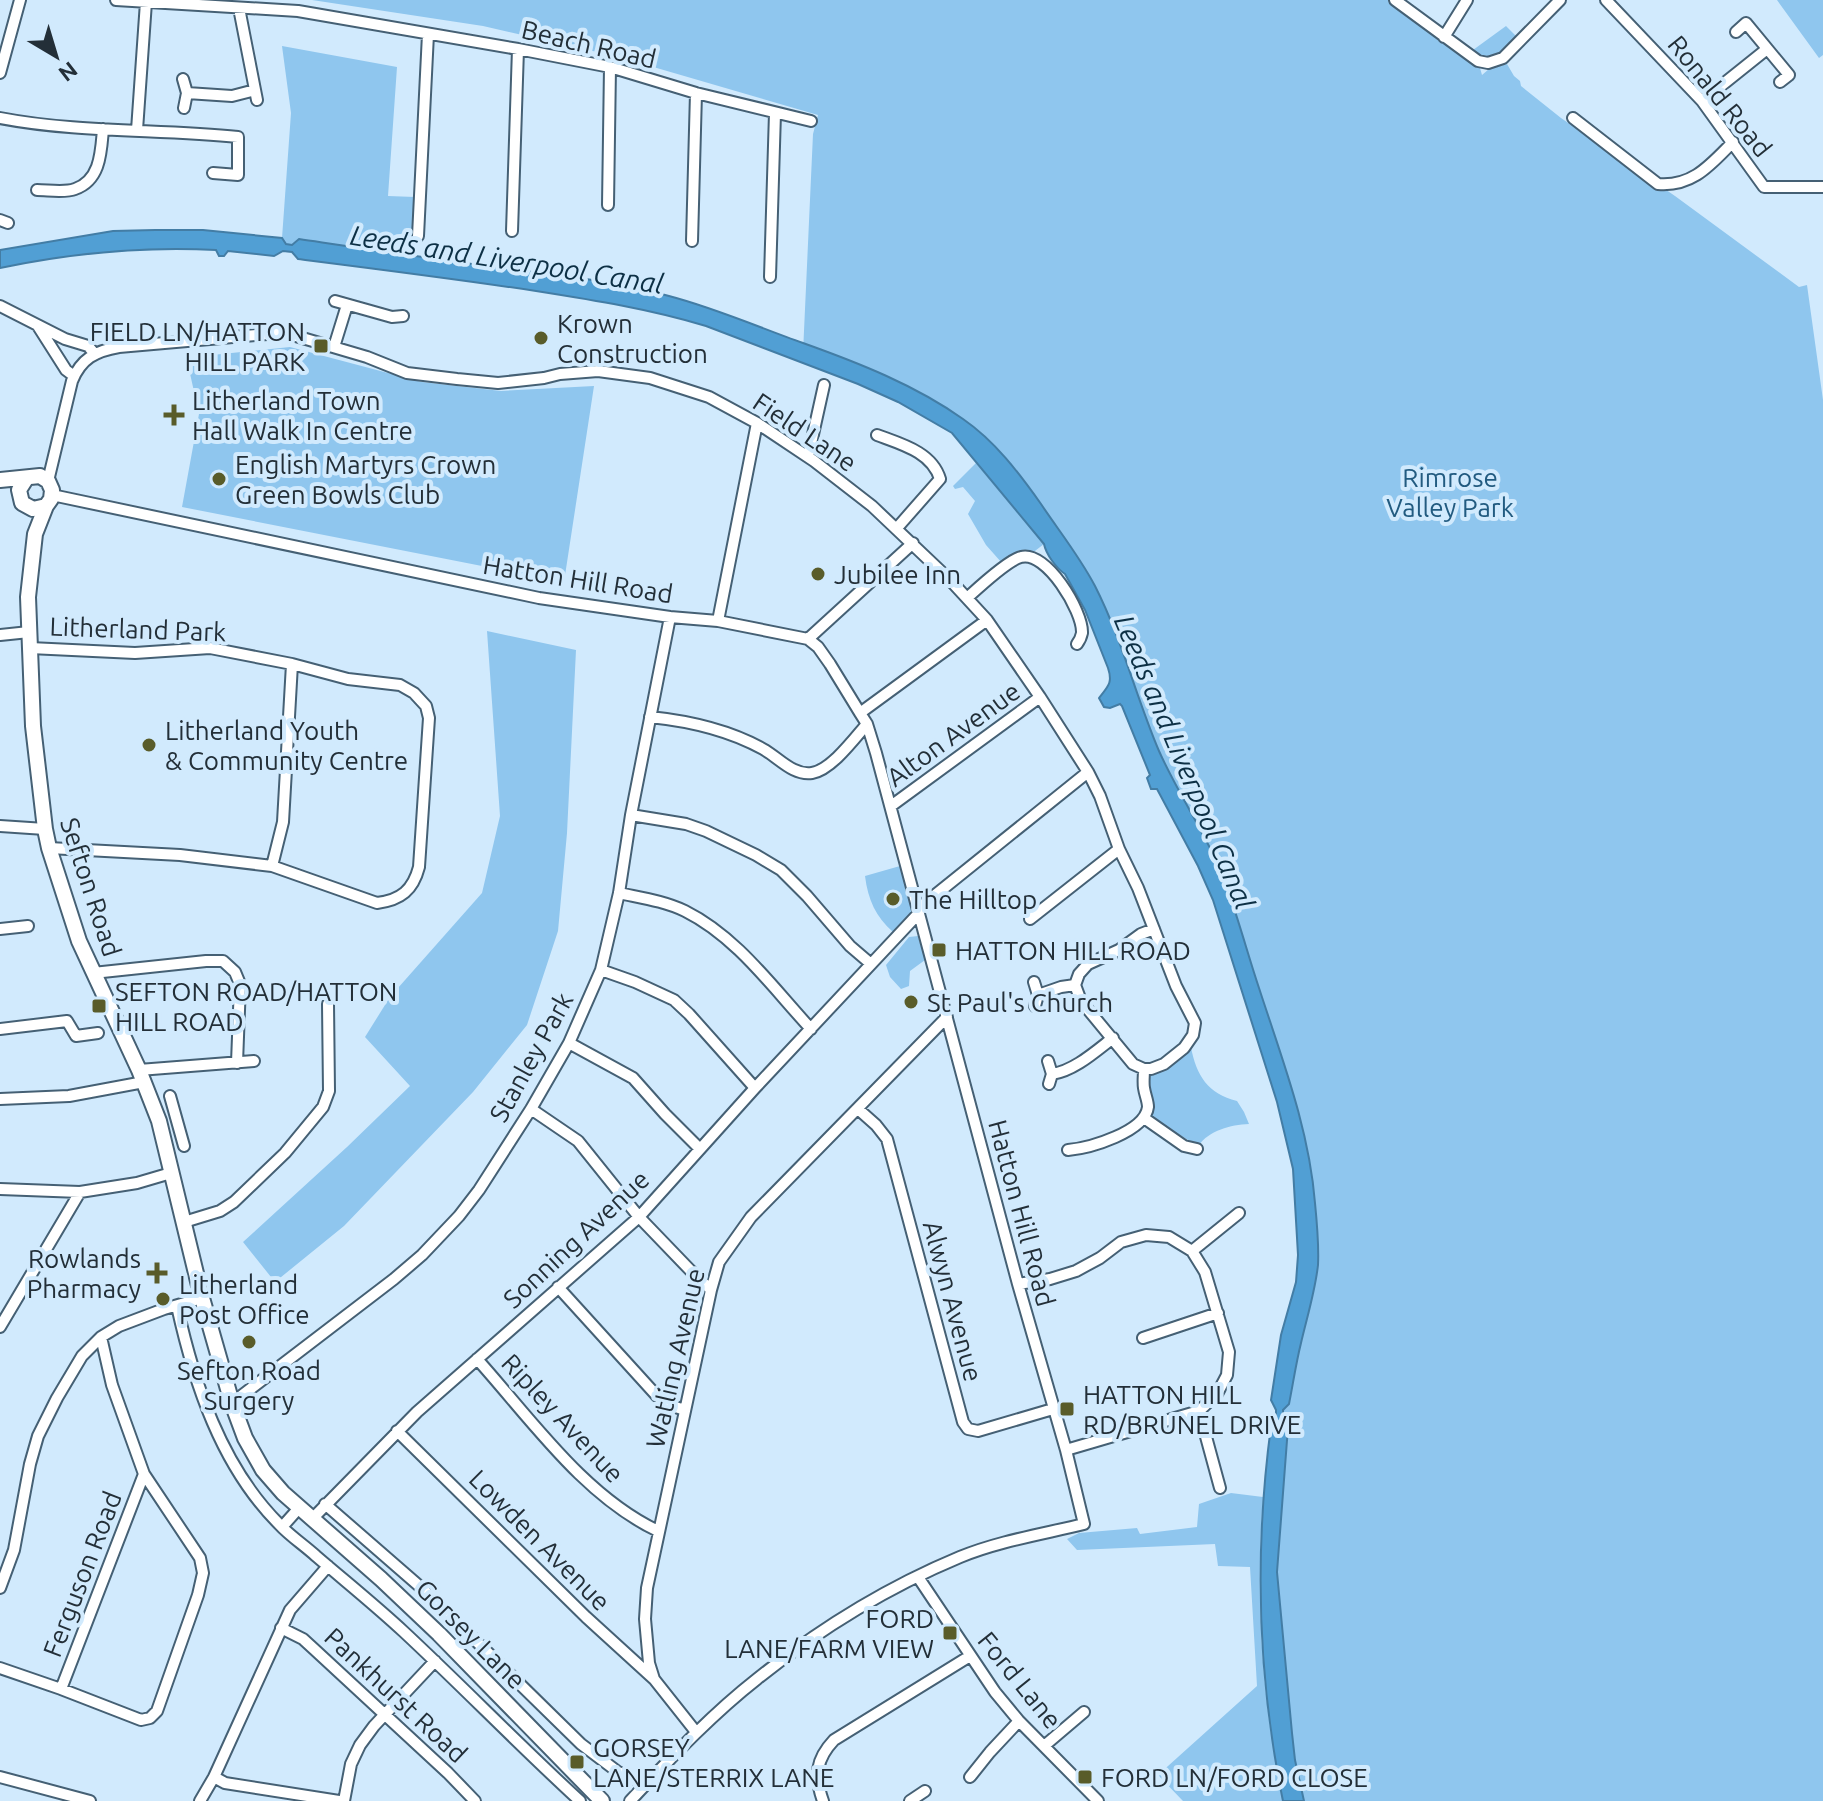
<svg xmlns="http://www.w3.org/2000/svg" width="1823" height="1801" viewBox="0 0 1823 1801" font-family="Ubuntu,sans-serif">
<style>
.green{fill:#8fc6ee}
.water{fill:#519fd4;stroke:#437da5;stroke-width:2}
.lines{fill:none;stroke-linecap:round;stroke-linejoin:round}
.minor-casing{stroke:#456074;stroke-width:14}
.secondary-casing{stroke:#456074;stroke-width:18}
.minor{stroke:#fff;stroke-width:10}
.secondary{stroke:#fff;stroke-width:14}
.poi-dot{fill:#595c2a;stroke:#d1eafd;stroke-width:3}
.labels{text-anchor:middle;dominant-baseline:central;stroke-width:8;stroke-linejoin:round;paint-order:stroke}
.street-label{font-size:26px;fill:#232f38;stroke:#d1eafd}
.poi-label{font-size:26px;fill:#232f38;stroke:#d1eafd;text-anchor:start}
.park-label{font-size:26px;fill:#225b80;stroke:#d1eafd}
.water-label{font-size:28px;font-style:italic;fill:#0d3045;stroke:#d1eafd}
</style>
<rect width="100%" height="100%" fill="#d1eafd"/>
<path class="green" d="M312,0H1395L1478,61L1482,75L1489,69L1507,64L1514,76L1520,81L1521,86L1561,118L1675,196L1799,287L1807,285L1823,400V1801H1294L1273,1642L1280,1408L1292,1338L1305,1193L1229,922L1092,598L969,435L803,353L813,134L818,115L619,57L483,26Z
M1777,0H1823V55L1819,58Z
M1506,26L1516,36C1498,56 1494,63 1467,50H1473Z
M282,46L397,67L388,196L415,197L412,256L300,239L292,245L286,244L282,238L291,113Z
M290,347L422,382L501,391L594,386L564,582L182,507L199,414L187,360L212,355Z
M976,463L1044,544L1009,571L986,545L968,514L975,501L963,487L955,489L953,486Z
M487,631L576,650L567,833L558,931L527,1025L473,1092L344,1226L275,1282L243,1242L347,1147L410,1086L365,1037L390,997L482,893L500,816Z
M900,866L913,912L893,932C876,917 868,900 865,876Z
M918,936L925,960L910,971L909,986L901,989L890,977L886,965L909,937Z
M1191,1047C1196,1075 1208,1094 1237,1101L1244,1112L1249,1124C1230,1125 1210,1130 1198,1146L1150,1117L1148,1074L1161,1071Z
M1231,1493L1263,1497C1255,1598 1262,1702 1283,1801H1183L1158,1775L1257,1686L1250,1567L1218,1566L1215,1544L1077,1550L1067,1539L1079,1533L1137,1528L1140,1534L1197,1527L1199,1504Z"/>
<path class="water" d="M155,230H203L282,238L286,244L292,245L299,239C367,249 434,259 502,268C558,275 614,281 669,296C715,308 758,327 803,343C859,363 915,385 963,419C995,441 1019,473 1041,504C1059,531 1080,557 1095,586C1122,639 1136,697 1159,751C1175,787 1196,819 1213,854C1233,897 1244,943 1259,988C1282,1059 1309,1128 1315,1203C1317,1223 1319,1245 1318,1265C1315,1292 1307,1317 1301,1343C1296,1363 1293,1384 1289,1404L1283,1410V1417L1287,1420L1288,1427L1277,1572L1292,1733L1295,1760L1304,1801H1283C1257,1675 1254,1553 1271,1426L1276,1421V1410L1271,1400L1281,1335L1296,1282L1298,1255L1293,1169L1277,1102L1213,900L1198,866L1157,789H1151L1147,778L1150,775L1122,706L1120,704L1110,708L1104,707L1099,698C1108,686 1113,683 1108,668L1085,610L1065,574C1056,568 1046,554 1044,544L952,433L898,402L858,384L706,326C650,309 593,300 536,291C457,279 377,269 298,259L292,252L283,251L274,256L228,251L224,256H219L216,250C142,246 72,253 0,268V250L113,231Z"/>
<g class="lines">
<defs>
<path id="minor" d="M116,0L298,11L518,49L610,67L696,93L811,121
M1395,0L1478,61L1488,63L1503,58L1560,0
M1606,0L1702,101L1764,187H1823
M239,8L257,100
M1736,32L1746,23L1789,75L1780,82
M1444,37L1467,0
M0,73L20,0
M183,79L187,93L184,108
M187,93L232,96L255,90
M1702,101L1767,49
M0,118C78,133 159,129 238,137V175L213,173
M1573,118L1658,184C1693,187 1711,164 1733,142
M137,130L146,2
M37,190C48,190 65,193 75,189C101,180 101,151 103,129
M608,205L610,67
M0,220L8,223
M512,231L518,49
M418,236L428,34
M692,241L696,93
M770,277L775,113
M335,301L392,317L403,316
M0,306L65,339L88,346L94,353
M38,326L66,370L74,376
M334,347L347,305
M877,435C901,444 932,452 940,479L897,528
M808,457L824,385
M48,481L72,381C81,359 95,351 119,347L278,333L289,334L367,357L407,373L457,379L498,383L544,378L560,374L598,371L650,378L709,397L757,423L814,461L872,506L951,581L987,620L1040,697L1088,772L1100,796L1119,849L1138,888L1176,986L1195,1023L1193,1035L1184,1048L1164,1064L1151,1069H1144L1133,1064L1081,1001L1075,985L1079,974L1088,964L1119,950L1141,934L1154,929
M52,495L539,598L670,617L718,621L808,639L818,647L830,664L860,713L867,724L876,753L1018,1284L1066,1450L1084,1524C1043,1534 999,1541 960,1557C888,1587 818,1630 757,1679C711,1715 670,1759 630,1801
M967,598C978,588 1008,560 1021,557C1046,550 1083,611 1082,633C1081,638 1080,640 1077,644
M718,621L757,423
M0,635L29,632
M808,639L913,543
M30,648L135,653L210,648L292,664L348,679L400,685L414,693L426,706L429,718L419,867C413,890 401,900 377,903L272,866L180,855L49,848
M860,713L987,620
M650,717C689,721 729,730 763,749C778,757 793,776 812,773C831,770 854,739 867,724
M891,806L1040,697
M631,815L686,824L706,831L756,855L781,870L807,896L850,946L871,964
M0,826L45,829
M272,866L283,822L292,664
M619,893C642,898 664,901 685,911C737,937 772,987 811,1029
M919,908L1088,772
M1030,919L1119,849
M0,929L28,926
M601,970L635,982L674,1000L689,1014L755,1088
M93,973L206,961H223L235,972L240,984L237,1063
M1034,982L1038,995L1035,1006
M1038,995L1061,987L1075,985
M0,1029L67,1021L76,1036L98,1033
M569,1043L633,1078L665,1114L700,1149
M1048,1061L1052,1074L1049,1084
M139,1070L254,1061
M1052,1074C1074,1071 1096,1051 1113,1038
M170,1096L184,1146
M0,1099L69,1096L144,1082
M531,1109L578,1141L639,1217L690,1270L711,1290
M858,1109L876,1125L887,1139L963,1422L968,1429L978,1431L1053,1409
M1144,1118L1184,1146L1197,1149
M1068,1150C1090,1148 1145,1132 1148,1107C1148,1101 1145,1095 1144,1088C1143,1082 1144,1076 1144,1069
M0,1189L80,1192L137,1183L171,1173
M184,1222L220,1211L234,1202L285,1153L323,1107L329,1091L328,1004
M1192,1251L1239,1213
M1018,1284L1050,1279L1076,1271L1100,1258L1121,1242L1146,1235L1169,1237L1192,1251L1205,1272L1229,1352L1227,1375L1217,1394L1199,1411L1066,1450
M558,1287L657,1396L669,1405L685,1410
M177,1306C194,1383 221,1466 279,1524C290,1536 304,1545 316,1556C345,1581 375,1605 404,1632C463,1687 520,1746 580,1801
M0,1327L80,1192
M1143,1338L1218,1313
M477,1359C531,1419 584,1496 658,1531
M232,1403L394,1279L422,1255L459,1216L479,1190L531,1109L569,1043L601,970L619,893L631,815L670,617
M1199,1411L1220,1488
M397,1431L586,1617L654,1679
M325,1504L425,1591L581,1744L618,1772L641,1781H649
M312,1519L417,1412L639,1217L755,1088L919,913
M282,1527L299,1508
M918,1577L995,1692L1019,1721L1098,1801
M0,1588L14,1550L30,1464L38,1436L57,1398L82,1356L101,1337L119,1326L164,1309L202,1298
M281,1628L303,1639L315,1650L448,1773L475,1801
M0,1668L61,1689L141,1720L150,1718L157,1711L198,1595L203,1573L200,1558L144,1474L112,1385L101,1337
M61,1689L144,1474
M696,1732L654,1679L649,1663L645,1619L647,1588L711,1290L719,1262L751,1217L947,1017
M1044,1746L1084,1712
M0,1777L90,1801
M214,1777L225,1783L339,1801
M970,1777L990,1752L1019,1721
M200,1801L214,1777L290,1610L328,1566
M344,1801L351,1764L360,1745L374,1726L435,1661
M823,1801C814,1776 816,1759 834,1740L970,1656
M910,1801L925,1791"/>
<path id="secondary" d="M26,479L19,490L22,503L33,509L46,506
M0,480L40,476L48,481L52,490L51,499L46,506L35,534L28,597L33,726L45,829L49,848L79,941L139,1070L159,1121L202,1298L232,1403L245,1438L263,1470L283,1493L381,1579L439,1634L602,1801"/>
</defs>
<use href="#minor" class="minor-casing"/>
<use href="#secondary" class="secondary-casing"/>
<use href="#minor" class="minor"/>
<use href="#secondary" class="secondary"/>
</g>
<g class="poi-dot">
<circle cx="541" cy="338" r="8"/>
<rect x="313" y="338" width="16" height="16" rx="4"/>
<path d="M170 403h8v8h8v8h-8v8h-8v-8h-8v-8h8z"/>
<circle cx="219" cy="479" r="8"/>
<circle cx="818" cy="574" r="8"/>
<circle cx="149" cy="745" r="8"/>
<circle cx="893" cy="899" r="8"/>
<rect x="931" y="942" width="16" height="16" rx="4"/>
<circle cx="911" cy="1002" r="8"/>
<rect x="91" y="998" width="16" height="16" rx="4"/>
<path d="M153 1261h8v8h8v8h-8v8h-8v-8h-8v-8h8z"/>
<circle cx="163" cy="1299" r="8"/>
<circle cx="249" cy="1342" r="8"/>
<rect x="1059" y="1401" width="16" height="16" rx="4"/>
<rect x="942" y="1625" width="16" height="16" rx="4"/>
<rect x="569" y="1754" width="16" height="16" rx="4"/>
<rect x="1077" y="1769" width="16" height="16" rx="4"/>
</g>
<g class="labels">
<g class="street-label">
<text transform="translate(589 44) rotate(13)">Beach Road</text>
<text transform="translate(1720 96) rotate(51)">Ronald Road</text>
<text transform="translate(805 432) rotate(34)">Field Lane</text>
<text transform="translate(578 579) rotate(9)">Hatton Hill Road</text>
<text transform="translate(138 629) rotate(2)">Litherland Park</text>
<text transform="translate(953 734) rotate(-36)">Alton Avenue</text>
<text transform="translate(91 887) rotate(72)">Sefton Road</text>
<text transform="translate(531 1057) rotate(-61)">Stanley Park</text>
<text transform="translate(1022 1213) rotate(75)">Hatton Hill Road</text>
<text transform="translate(576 1239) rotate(-43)">Sonning Avenue</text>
<text transform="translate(953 1301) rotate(75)">Alwyn Avenue</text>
<text transform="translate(675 1358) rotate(-77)">Watling Avenue</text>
<text transform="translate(563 1418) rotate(47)">Ripley Avenue</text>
<text transform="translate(540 1540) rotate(45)">Lowden Avenue</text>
<text transform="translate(82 1574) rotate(-69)">Ferguson Road</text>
<text transform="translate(471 1634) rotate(45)">Gorsey Lane</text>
<text transform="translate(1020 1680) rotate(51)">Ford Lane</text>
<text transform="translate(396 1695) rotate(43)">Pankhurst Road</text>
</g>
<g class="poi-label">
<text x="557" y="323">Krown<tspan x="557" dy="30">Construction</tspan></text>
<text x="305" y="331" text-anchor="end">FIELD LN/HATTON<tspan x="305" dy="30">HILL PARK</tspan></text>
<text x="192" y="400">Litherland Town<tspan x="192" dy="30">Hall Walk In Centre</tspan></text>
<text x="235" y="464">English Martyrs Crown<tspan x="235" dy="30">Green Bowls Club</tspan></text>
<text x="834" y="574">Jubilee Inn</text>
<text x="165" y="730">Litherland Youth<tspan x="165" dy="30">&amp; Community Centre</tspan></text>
<text x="909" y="899">The Hilltop</text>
<text x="955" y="950">HATTON HILL ROAD</text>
<text x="115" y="991">SEFTON ROAD/HATTON<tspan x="115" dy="30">HILL ROAD</tspan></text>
<text x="927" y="1002">St Paul's Church</text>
<text x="141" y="1258" text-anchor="end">Rowlands<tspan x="141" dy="30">Pharmacy</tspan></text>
<text x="179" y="1284">Litherland<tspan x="179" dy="30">Post Office</tspan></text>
<text x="249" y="1370" text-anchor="middle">Sefton Road<tspan x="249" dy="30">Surgery</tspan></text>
<text x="1083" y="1394">HATTON HILL<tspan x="1083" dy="30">RD/BRUNEL DRIVE</tspan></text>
<text x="934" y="1618" text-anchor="end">FORD<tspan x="934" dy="30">LANE/FARM VIEW</tspan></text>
<text x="593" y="1747">GORSEY<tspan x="593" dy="30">LANE/STERRIX LANE</tspan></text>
<text x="1101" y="1777">FORD LN/FORD CLOSE</text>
</g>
<g class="park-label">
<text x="1450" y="477">Rimrose<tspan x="1450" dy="30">Valley Park</tspan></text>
</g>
<g class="water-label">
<text transform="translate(507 259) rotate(9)">Leeds and Liverpool Canal</text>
<text transform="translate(1185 762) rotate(67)">Leeds and Liverpool Canal</text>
</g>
</g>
<g transform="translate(56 56) rotate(142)" stroke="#d1eafd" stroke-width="6" paint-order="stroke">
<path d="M0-6L14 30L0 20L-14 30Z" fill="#232f38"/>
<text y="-12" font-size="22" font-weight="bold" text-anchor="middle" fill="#232f38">N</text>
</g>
</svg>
